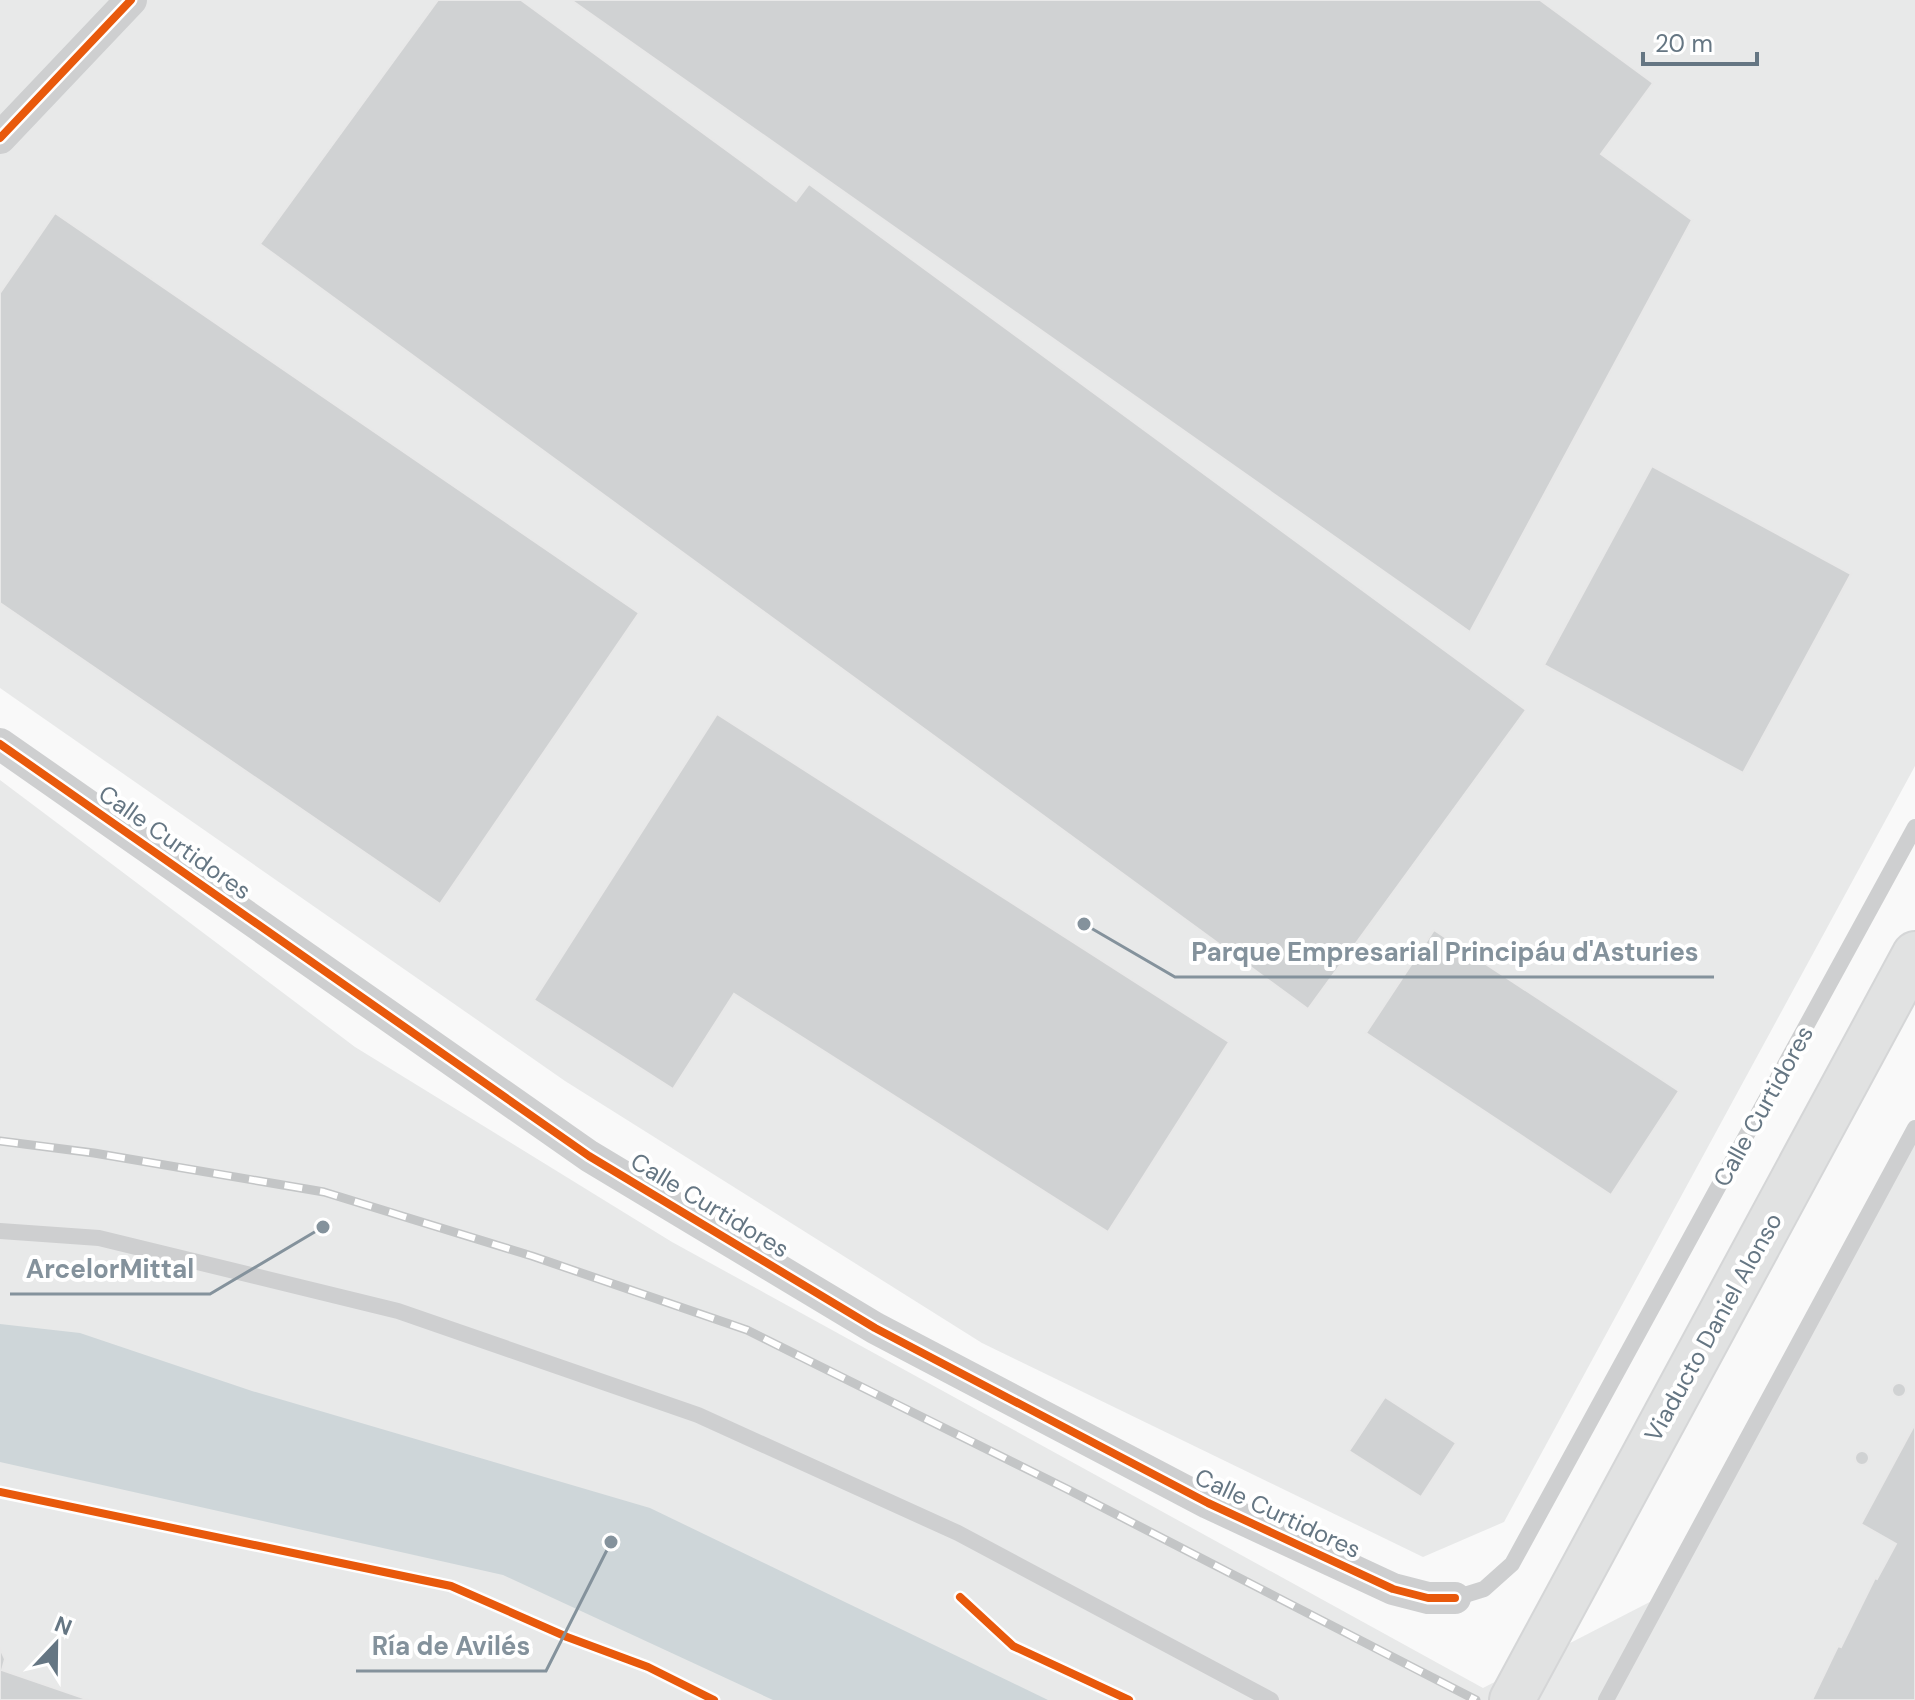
<svg xmlns="http://www.w3.org/2000/svg" width="1915" height="1700" viewBox="0 0 1915 1700" font-family="'DM Sans',sans-serif">
<style>
.built{fill:#e8e9e9}
.water{fill:#ced6d9}
.building{fill:#d0d2d3;stroke:#e8e8e8;stroke-width:2}
.lines{fill:none;stroke-linecap:round;stroke-linejoin:round}
.secondary-casing{stroke:#d5d6d7;stroke-width:48}
.lane{stroke:#cecfd0;stroke-width:16}
.street{stroke:#cecfd0;stroke-width:32}
.secondary{stroke:#e1e2e2;stroke-width:44}
.rail-casing{stroke:#c3c5c6;stroke-width:9}
.rail{stroke:#fff;stroke-width:6;stroke-dasharray:18;stroke-linecap:butt}
.cycleway-casing{stroke:#fff;stroke-width:13}
.cycleway{stroke:#e8590c;stroke-width:8}
.labels{text-anchor:middle;dominant-baseline:central;stroke-width:8;stroke-linejoin:round;paint-order:stroke}
.street-label{font-size:24px;fill:#657683;stroke:#fff}
.leader{fill:none;stroke:#84929c;stroke-width:3}
.callout-dot{fill:#84929c;stroke:#fff;stroke-width:3}
.callout-label{font-size:26px;text-anchor:middle;font-weight:bold;fill:#84929c;stroke:#fff;stroke-width:8;stroke-linejoin:round;paint-order:stroke}
</style>
<rect width="100%" height="100%" fill="#f9f9f9"/>
<path class="built" d="M0,0H1915V766L1504,1522L1423,1557L982,1343L565,1081L0,688Z
M0,780L355,1047L672,1242L1483,1688L1675,1589L1915,1126V1700H0Z"/>
<path class="water" d="M0,1324L80,1333L252,1391L650,1508L1048,1700H773L503,1575L0,1462Z"/>
<path class="building" d="M438,0H521L796,201L809,184L1526,710L1308,1009L260,244Z
M571,0H1540L1653,83L1601,154L1692,220L1470,632Z
M55,213L639,613L440,904L0,603V293Z
M1652,466L1851,574L1743,773L1544,665Z
M717,714L1229,1042L1108,1232L734,994L673,1089L534,1000Z
M1434,930L1679,1091L1611,1195L1366,1033Z
M1892 1390a7 7 0 1 1 14 0a7 7 0 1 1-14 0Z
M1385,1397L1456,1443L1421,1497L1349,1451Z
M1915,1424V1700H1812L1838,1646L1841,1647L1875,1578L1877,1579L1896,1544L1861,1524Z
M1855 1458a7 7 0 1 1 14 0a7 7 0 1 1-14 0Z
M0,1648L5,1659L2,1670L89,1700H0Z"/>
<g class="lines">
<defs>
<path id="secondary" d="M1512,1700L1915,954"/>
</defs>
<use href="#secondary" class="secondary-casing"/>
<path class="lane" d="M0,1231L99,1238L398,1311L698,1415L958,1533L1271,1700
M1455,1598L1484,1589L1512,1564L1915,827
M1606,1700L1915,1128"/>
<path class="street" d="M0,138L131,0
M0,744L589,1156L875,1328L1208,1503L1393,1589L1428,1598H1455"/>
<use href="#secondary" class="secondary"/>
<defs>
<path id="rail" d="M0,1141L94,1153L324,1192L532,1256L747,1330L1067,1489L1476,1700"/>
</defs>
<use href="#rail" class="rail-casing"/>
<use href="#rail" class="rail"/>
<defs>
<path id="cycleway" d="M0,138L131,0
M0,744L589,1156L875,1328L1208,1503L1393,1589L1428,1598H1455
M0,1492L451,1586L567,1637L648,1667L714,1700
M960,1597L1013,1646L1129,1700"/>
</defs>
<use href="#cycleway" class="cycleway-casing"/>
<use href="#cycleway" class="cycleway"/>
</g>
<g class="labels">
<g class="street-label">
<text transform="translate(175 842) rotate(35)">Calle Curtidores</text>
<text transform="translate(1763 1106) rotate(-61)">Calle Curtidores</text>
<text transform="translate(710 1205) rotate(31)">Calle Curtidores</text>
<text transform="translate(1713 1327) rotate(-61)">Viaducto Daniel Alonso</text>
<text transform="translate(1278 1513) rotate(25)">Calle Curtidores</text>
</g>
</g>
<path class="leader" d="M1084 924L1175 977H1714M323 1227L210 1294H10M611 1542L546 1671H356"/>
<g class="callout-dot">
<circle cx="1084" cy="924" r="8"/>
<circle cx="323" cy="1227" r="8"/>
<circle cx="611" cy="1542" r="8"/>
</g>
<g class="callout-label">
<text x="1445" y="961">Parque Empresarial Principáu d'Asturies</text>
<text x="110" y="1278">ArcelorMittal</text>
<text x="451" y="1655">Ría de Avilés</text>
</g>
<g transform="translate(56 1644) rotate(22)" stroke="#ffffff" stroke-width="6" paint-order="stroke">
<path d="M0-6L14 30L0 20L-14 30Z" fill="#657683"/>
<text y="-12" font-size="22" font-weight="bold" text-anchor="middle" fill="#657683">N</text>
</g>
<path d="M1643 52v12h114v-12" fill="none" stroke="#657683" stroke-width="4"/>
<text x="1655" y="52" font-size="24" fill="#657683" stroke="#ffffff" stroke-width="6" paint-order="stroke">20 m</text>
</svg>
